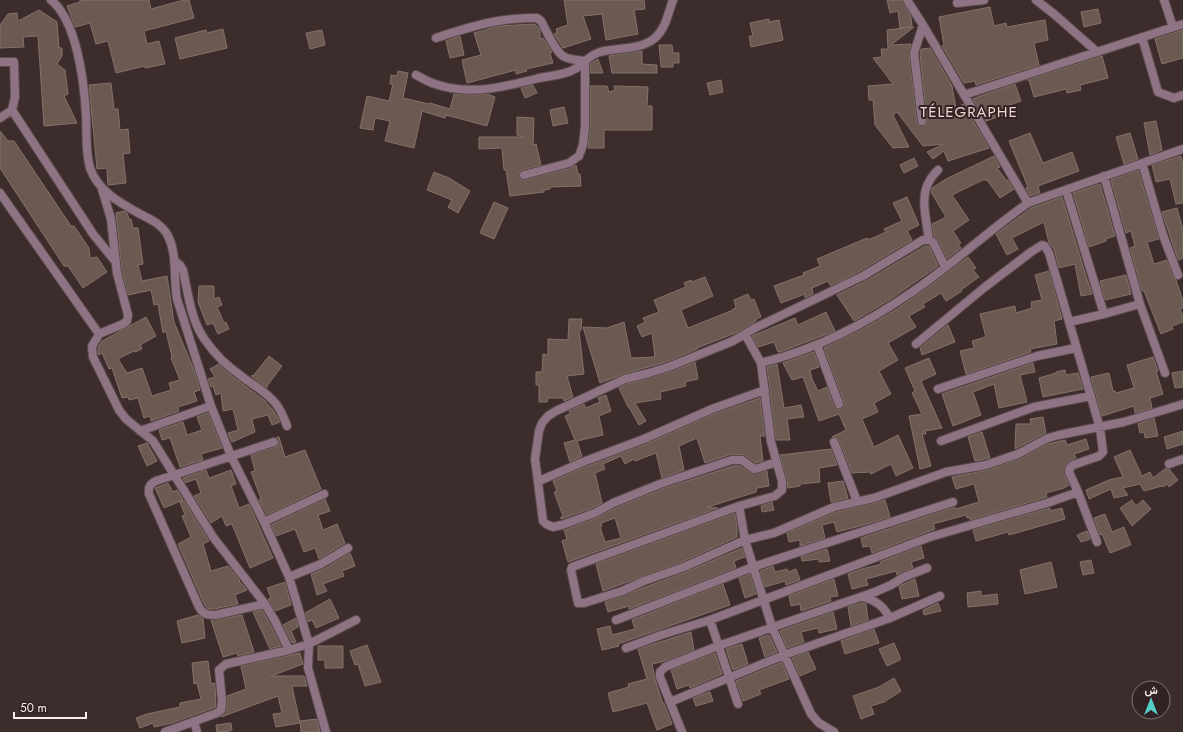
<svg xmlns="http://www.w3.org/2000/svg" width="1183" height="732" viewBox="0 0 1183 732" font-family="Jost,Vazirmatn,sans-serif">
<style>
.building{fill:#6b5a51;stroke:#847269;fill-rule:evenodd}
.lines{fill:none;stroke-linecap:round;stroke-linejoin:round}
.street-casing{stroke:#5b4b4b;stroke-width:10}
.street{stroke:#8e7384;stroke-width:8}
.labels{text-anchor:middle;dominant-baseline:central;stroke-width:4;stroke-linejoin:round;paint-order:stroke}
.neighbourhood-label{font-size:15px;letter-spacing:1px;fill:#edd6d6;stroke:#332223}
</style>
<rect width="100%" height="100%" fill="#3d2c2c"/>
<path class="building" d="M80,0H149L151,9L184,0H189L194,18L144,31L147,44L159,41L165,64L145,68V66L116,73L108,41L96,44L90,23L75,27L67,6L80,2Z
M564,0H644L645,9L634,10L638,34L606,40L602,14L583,16L591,39L563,48L554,34L557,33L556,29L568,25Z
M887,0H902L911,17L912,26L900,28L898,11L890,13Z
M990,7L994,26L1006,23L1007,27L1045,20L1048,40L1034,43L1039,65L976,85L975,81L964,83L942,46L944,45L939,17Z
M1098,9L1101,23L1084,27L1081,12Z
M39,10L57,22L59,48H62V56L57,64L65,70L68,94L64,96L77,123L44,126L38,36L23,37L24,47L0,48V25L8,14L17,13L18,21Z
M769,19V22L779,20L783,40L751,47L749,36H753L750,23Z
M535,24L540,30V39L543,38L552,52L550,53L553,63L526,69L527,71L516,74V70L467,83L462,60L481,55L474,33L499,26Z
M914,27L891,45L911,44L909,54L917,124L923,126L927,123L920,54L921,49L930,48L952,86L956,108L963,104L989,148L948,161L944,151L933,159L927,152L944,144L923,146L897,112L893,115L909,147L893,148L875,125L873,100H869L868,86L893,84L873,58L882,57L881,49H888L887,30Z
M223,29L227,48L180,59L175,38L206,30L207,33Z
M322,30L325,45L310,49L306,33Z
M1183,30V58L1162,64L1155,39Z
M460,36L464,55L450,58L446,41Z
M659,45H672L673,53H679V63H673V67H661Z
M642,51V64L657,65V73H612L609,56Z
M1102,56L1108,78L1080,85L1081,90L1067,93L1066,89L1034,97L1029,80H1027Z
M598,59L603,73H590V64Z
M398,71L408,73L403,98L429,104L430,103L450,109L454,94L474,95L487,94L495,97L487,126L446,115L445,118L422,111L414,148L385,141L390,121L375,118L373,130L360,128L367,96L389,101L393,84H390L391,75L397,76Z
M721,80L723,92L710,95L707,83Z
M111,83L114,109H118L120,130L128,129L130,153L123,154L126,183L108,185L107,168L97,169L89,85Z
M1015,84L1021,101L1004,107L1006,114L986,121L973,99L980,96Z
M533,85L537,93L525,98L521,88Z
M590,86H607L609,92L615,90L614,86L648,87L647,106H652V130H604V148H588L590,126Z
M564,107L568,123L553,126L550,110Z
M517,117L534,118L533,145L536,144L541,165L520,171L519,174L520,179L525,180L570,168L576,165L578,174H580L581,186L550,187V189L544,190V192L510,196L506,170H504L502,148L479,149V137H523L517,135Z
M1156,121L1162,150L1150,155L1144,123Z
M0,131L8,141H14L71,226H74L89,248L90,258L97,257L107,272L83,288L68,266H64L0,168Z
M1030,133L1043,163L1072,152L1079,171L1038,186L1040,193L1030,196L1026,188L1028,187L1009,141Z
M1130,133L1138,159L1124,164L1116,137Z
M994,156L1000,167L997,168L1007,181L1008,180L1014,189L1000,198L987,180L986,181L985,179L952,195L969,220L953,231L961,243L958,244L961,248L947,259L938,240L934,236L932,224L946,217L931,192L932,188L946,179Z
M1181,156L1183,166V203L1176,204L1170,179L1156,182L1152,165Z
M914,158L918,166L904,173L900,165Z
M1138,170L1159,239L1147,242L1154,264L1167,260L1173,277L1176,280L1183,301V308L1180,309L1183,316V322L1172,326L1173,329L1161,334L1144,291H1142L1130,248L1135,246L1131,231L1126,233L1111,180Z
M434,172L449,178L470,191L458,213L448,207L452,200L427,190Z
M1100,184L1115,236L1106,239V241L1089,247L1073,193Z
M907,197L919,225L907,231L912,240L860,271L831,286L828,281L812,288L813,294L805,298V294L781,303L774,286L804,275L803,273L820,266L817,259L867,238L868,240L886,232L884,229L902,221L893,203Z
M1062,197L1086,276L1092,294L1081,296L1075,264L1059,268L1054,249L1049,243L1044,222L1012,238L1018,249L1007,255L996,234L1031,208Z
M494,202L508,208L494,239L480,233Z
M1177,208L1183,230V258L1178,260L1162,212Z
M124,211L127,213L129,219H131L133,228H138L143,264L138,265L142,281L167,276L174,322L194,370L200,390L194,392L197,401L178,407L179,411L151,421L150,416L144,418L138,398L129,400L128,397L122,398L112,368L109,369L102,353L98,355V347L102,341L146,317L156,336L140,345L142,349L135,352L134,351L118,359L127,373L142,368L152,396L171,390L169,383L180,380L171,358L172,357L166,331L163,333L158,304L154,305L151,290L128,295L122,272L116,213Z
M925,246H929L938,266L891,299L854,321L837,295L866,281Z
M968,257L976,268L973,270L979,277L961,290L962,291L946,301L941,293L923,304L925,307L909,316L916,327L888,343L898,360L879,371L891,394L874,403L878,412L862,419L874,447L898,435L913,468L896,476L891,464L871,474L870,472L852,473L839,440L835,437H832L846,430L839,414L819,421L803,377L792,380L783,363L814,352L819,367L810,370L812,379L818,391L827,387L834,406L838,409H841L844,405V402L824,348L861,330L897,309L930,286Z
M1049,271L1062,319L1054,321L1057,344L1030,349L1031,352L966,374L960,351L974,348L972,341L986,337L980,314L1015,306L1016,313L1032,308L1031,302L1042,300L1035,275Z
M1126,275L1131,294L1105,300L1100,281Z
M705,277L713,296L681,310L688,328L733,310V309L736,308L734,300L748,294L751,300L754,299L761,317L756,319V321L738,332L697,348V349L692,351L669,361L624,374L600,383L583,327L607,328L624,322L631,358L655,357L652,333L642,337L637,326L645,322L643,318L659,312L654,300L686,287L684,283L691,280L692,282Z
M199,286H214V299L219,297L222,305L217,307L224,323L226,322L229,329L218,334L213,323L207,325L198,302Z
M826,312L835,331L780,352H778L774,342L758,347L752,336L795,318L798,325Z
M569,319H582L581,330L579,331L584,374L567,376L573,397L564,401L563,398H548L547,402H539V385H536V372H542L543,354L548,355V339L568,340Z
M948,325L955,342L922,355L920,348Z
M269,356L282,366L267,386V388L251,376L254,375Z
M1153,357L1158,371H1156L1163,394L1150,398L1152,408L1135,413L1134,406L1102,416L1091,377L1109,373L1113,391H1115L1116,393L1134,388L1127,365Z
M929,358L936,374L921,381L942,428L925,431L926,434H922L931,466L920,469L909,416L922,414L912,393L915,391L905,368Z
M695,362L698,379L685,382L686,386L660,392L661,399L635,403L646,421L639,425L629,407H628L619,388L627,384L673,371Z
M1033,363L1035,372L1020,375L1027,402L999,408L994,384L973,392L981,415L953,426L942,394Z
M219,364L232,376L264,400L273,410L280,422L272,425L268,415L252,419L255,432L232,442L228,433L238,430L233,409L223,411L221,393L216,395L213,386L211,387L208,379L215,377L210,369Z
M777,364L784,408L801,405L804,417L787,419L790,440H776L767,367Z
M1065,370L1066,375L1078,373L1083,389L1043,397L1039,378L1056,373V372Z
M1183,371V387L1175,388L1172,373Z
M606,395L611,411L599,416L603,435L577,441L582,456L570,462L564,443L575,440L565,416L570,414L569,411L584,404L586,408L600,402L598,398Z
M760,398L765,436H760L763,461L755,463L745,455L732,454L705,463L697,438L679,446L684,470L662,478L656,453L635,461L634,459L625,464L621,456L603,464L605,469L595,473L602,503L593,508L561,519V517L563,516L554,492L557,491L553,481L585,467L646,444L714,414Z
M208,413L222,448L201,454L203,460L180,467L170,438L162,440L159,430L183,422L187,435L202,430L197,417Z
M1043,417L1046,433L1015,449L1016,424H1031L1030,419Z
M1154,418L1158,436L1145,438L1144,432L1140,433L1138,424Z
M1183,431V444L1167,449L1164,437Z
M982,432L990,458L975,461L968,437Z
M277,437H279L285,457L305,450L321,489L267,515L259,500L261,499L251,472L255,471L251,455L278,446L279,441Z
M1086,439L1089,449L1074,454L1076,458L1069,461L1065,467L1064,474L1069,485L1064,488L1046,493L1047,497L970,520V517L967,518L966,515L933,524L935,529L872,553L870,546L863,547L861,538L955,507L956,509L979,502L974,484L956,489L952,477L988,470L1020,459L1048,444L1065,440L1067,445Z
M147,443L157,461L147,466L138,446Z
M831,449L837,465L819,468L820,482L800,484V486L788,488L787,480L780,455Z
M1130,450L1142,476L1150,472L1153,478L1166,468L1169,469L1178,480L1169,487L1167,484L1163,487L1162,486L1144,491L1140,484L1123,488L1128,495L1114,498L1111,489L1089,499L1086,490L1109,480L1123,477L1114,457Z
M733,466H740L753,474L767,471L769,486L757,488L756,492L708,507L718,508L568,562L562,541L567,539L564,530L597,518L615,508L662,489ZM615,518L621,538L605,542L600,527L602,526L601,523Z
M206,470L209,478L231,470L236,484L231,486L239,508L249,504L273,558L250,568L232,524L226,526L222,516L211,523L194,496L201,493L196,479L185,483L183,478Z
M843,481L848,498L831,502L828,483Z
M168,483L173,492L177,490L183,500L164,508L155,488Z
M325,499L330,511L318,515L323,530L337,524L345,543L319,559L315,548L304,552L295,529L276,536L271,525Z
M885,500L890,517L860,526L837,532L834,522L822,525L825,538L800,546V540L789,542L787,533L836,512L875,503Z
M1132,500L1136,506L1143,500L1151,509L1132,526L1120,508Z
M184,501L209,541L203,544L211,571L228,566L239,579L240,583H241L247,590L235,595L238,604L214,609H208L204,604L178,544L191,537L182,516L185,515L180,502Z
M772,502L774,510L762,512L761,506Z
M1050,508V511L1062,508L1065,519L1009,535L1008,532L976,541L973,530Z
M735,513L737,528V537L682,562L603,591L596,564Z
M1105,514L1112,532L1124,527L1131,545L1110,553L1102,534L1100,535L1094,518Z
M1087,531L1090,539L1081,542L1077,535Z
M921,546L924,558L911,562L913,568L897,575L896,571L866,579L868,585L852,589L848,574L862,569L881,564L880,562Z
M742,548L745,557L734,561L736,568L629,609V606L608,612L605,602L686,572Z
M827,549L830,561L819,562V559L802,561L801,557Z
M350,553L355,566L342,571L344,576L323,584L327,591L317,595L311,574L324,569Z
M1091,560L1094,573L1083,575L1080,562Z
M1051,562L1057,587L1025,594L1020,570Z
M773,566L775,572L787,569L788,572L796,569L800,580L786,585L785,581L765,587L760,571Z
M750,574L756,594L745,598L739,578Z
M834,579L838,596L830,597L831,601L801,611L800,604L791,606L789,596Z
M915,579L919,596L902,599L899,586Z
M285,582L291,605L275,611L268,599L271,598L267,588Z
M723,584L730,605L618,644L619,646L602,650L597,629L610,626L612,635L635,629L632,620Z
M981,591V596L997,594L998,604L968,607L967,593Z
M330,599L339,618L316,628L312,620L308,622L305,613Z
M861,603L866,604L868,620L851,626L848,607Z
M938,603L941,611L924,615L923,610Z
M262,610L270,624L281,646L270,649L253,612Z
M833,612L837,629L819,633L818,628L801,632L804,642L787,648L780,631L782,630Z
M198,615L203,618L205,638L182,643L177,621Z
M242,615L254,652L238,656L237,653L223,657L211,620Z
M296,618L298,627L291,631L296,642L292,643L283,625Z
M874,629L879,643L845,654L841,641Z
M691,632L694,650L669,660L652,664L655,679L663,704L664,703L672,724L657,730L647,703L613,712L608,693L629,687L628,684L647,679L638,649Z
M769,635L777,652L765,657L759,638Z
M894,643L900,657V660L887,666L879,649Z
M742,644L748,664L733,670L726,649Z
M367,645L381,682L365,686L358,664L355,665L350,651Z
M318,646H343V668H325V660H318Z
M808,652L816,669L800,676L792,658Z
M300,653L303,664L271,676H304L307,686H292L300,723L276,727L273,714L282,713L278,696L221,717L226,711L227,696L246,689L241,666Z
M715,653L722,674L690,688L689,685L677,689L671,670Z
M208,661L211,684L215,683L216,707L172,723L154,727L153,723L140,728L136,718L147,714L180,707V703L201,699L197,683L194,684L192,663Z
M782,662L789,679L759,690L761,694L743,701L736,681Z
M894,678L901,691L884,702L871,706L874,714L861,719L853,696L879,687Z
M710,692L713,701L696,706L693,698Z
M317,719L320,732H301L300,721Z
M231,723L232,730L229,731V732H217L216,725Z"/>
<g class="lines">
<defs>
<path id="street" d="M51,0C77,21 84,82 86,114C87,132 85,151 90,168C98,191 120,203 140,214C150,219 161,224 167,234C178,254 173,277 177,299L211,406L231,456L264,522L289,577L309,644L308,668L326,732
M1036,0L1054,14L1096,51
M1164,0L1173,27
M957,3L984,0
M1142,37L1158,92L1174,98L1183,95
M436,38C469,27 501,17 537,18L541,21C546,30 555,51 563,56C569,60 578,60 585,61V126L583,145L579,156L569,163L524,175
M0,62H14L15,97L12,110L0,118
M416,75C422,78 428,82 435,84C469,96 505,87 539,78C550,76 565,75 575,69C584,64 589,55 600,52C617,47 639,51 655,38C666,28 668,13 673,0
M964,95L1183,24
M12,110L93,234L115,261
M922,121L914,53L923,25
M1142,163L1163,235L1178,275
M102,189L111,219L117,273L128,315L127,321L123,324L99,334L97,338L92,346L93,357L119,410L126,419L153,441L213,537L265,604L275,621L289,650
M1066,190L1104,314
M0,193L99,334
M1028,203L1183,149
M929,240C927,222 919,196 930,180C932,176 935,173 938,170
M175,261L180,265L183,270C188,293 191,321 205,340C214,353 227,366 240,375C252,385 266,391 276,404C281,410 284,418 287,426
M1140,304L1165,373
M1069,322L1104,314L1140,304L1104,176
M745,334L761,363L771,442L782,481V490L775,496L739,506L572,567L571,570L578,603H584L622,591L644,581L684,567L745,540L774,533L834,507L874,498L946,472L986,465L1018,454L1048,438L1059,435L1124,422L1183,404
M916,344L985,287L1031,252L1042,245L1045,246L1049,253L1100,428L1103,452L1099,456L1073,465L1070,468L1069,472L1078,492L1097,542
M817,345L839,404
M761,363C817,349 864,325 912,292C952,265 988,231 1028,203L923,25L907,0
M938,389L1037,356L1076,348
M140,431L211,406
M941,441L1034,407L1091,396
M834,442L857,501
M776,462L759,468L754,469L742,460H732L660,484L613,503L595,513L562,525L553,527L546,524L543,521L535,459L539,431L542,423L548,416L556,411L612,385L625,379L649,373L671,366L733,341L755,328L863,276L923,240H929L933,242L945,267
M1169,464L1183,459
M539,481L583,462L644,439L712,409L765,390
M739,506L745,540L772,627L811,714L819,723L834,732
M264,522L324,494
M289,577L321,564L348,548
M862,597C876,600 883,606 890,618
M265,604L215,615C207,615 203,614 199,607L149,494C148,487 150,484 156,481L274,442
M616,620L753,567L953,502
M710,620L738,704
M626,648L661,635L710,620L930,537L1047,503L1078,492
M670,702L784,655L890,618L940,596
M194,721L197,732
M165,732L217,713L221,710L222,701L219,670L226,664L289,650L309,644L356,620
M682,732L660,677V672L665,667L718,646L875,592L891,585L904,577L927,568"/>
</defs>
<use href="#street" class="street-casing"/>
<use href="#street" class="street"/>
</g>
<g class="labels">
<g class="neighbourhood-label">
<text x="969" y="112">TÉLEGRAPHE</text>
</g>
</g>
<g transform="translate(1151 700)"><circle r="19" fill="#332223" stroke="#837474"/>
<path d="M0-3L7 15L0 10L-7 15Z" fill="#55cec5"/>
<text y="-6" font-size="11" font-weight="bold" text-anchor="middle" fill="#faeeee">ش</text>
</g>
<path d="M14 712v6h72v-6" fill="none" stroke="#faeeee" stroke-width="2"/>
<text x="20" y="712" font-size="12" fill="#faeeee" stroke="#332223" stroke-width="3" paint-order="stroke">50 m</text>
</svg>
